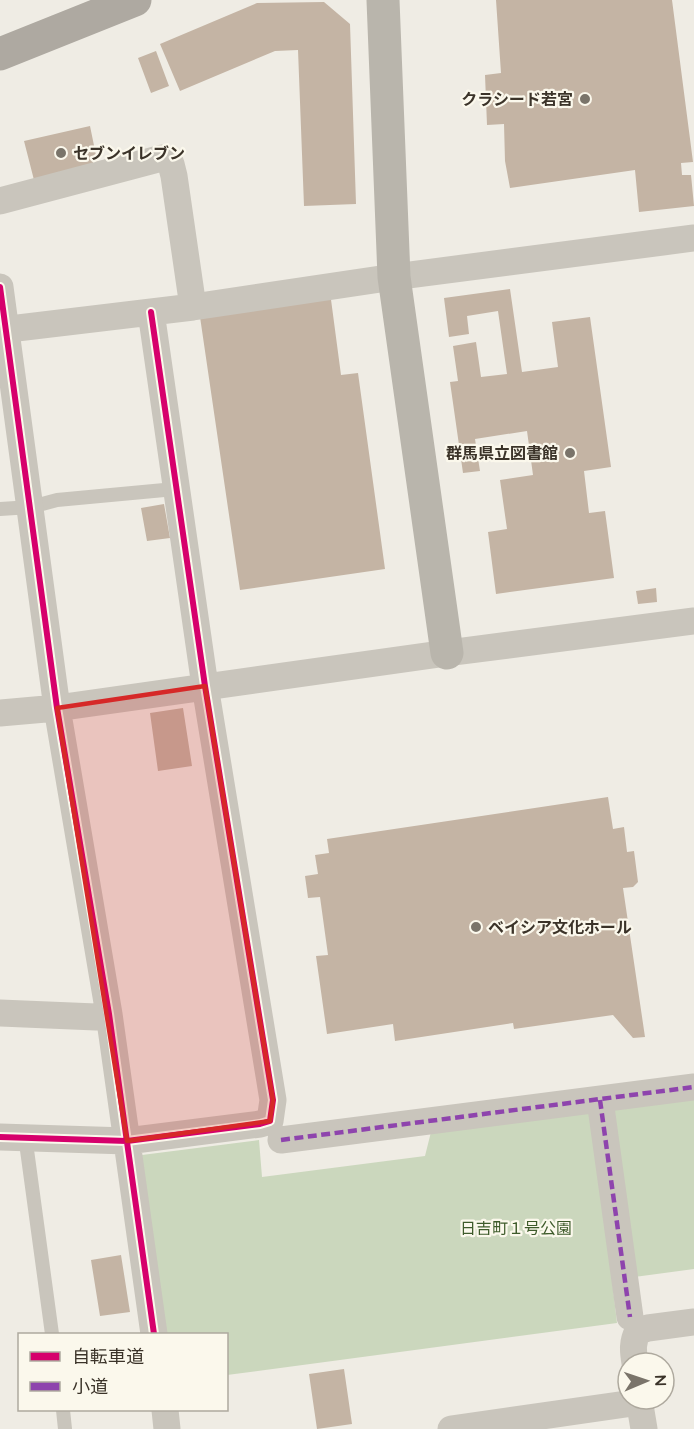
<svg xmlns="http://www.w3.org/2000/svg" width="694" height="1429" viewBox="0 0 694 1429" font-family="Quicksand,'Noto Sans JP',sans-serif">
<style>
.green{fill:#cbd7bd}
.building{fill:#c4b4a4}
.lines{fill:none;stroke-linecap:round;stroke-linejoin:round}
.lane{stroke:#c9c5bc;stroke-width:14}
.street{stroke:#c9c5bc;stroke-width:27}
.secondary{stroke:#b9b5ac;stroke-width:33}
.primary{stroke:#aea9a1;stroke-width:33}
.quiet{stroke:#8e44ad;stroke-width:4.5;stroke-dasharray:9 4.5;stroke-linecap:butt}
.cycleway-casing{stroke:#fbf8ec;stroke-width:10}
.cycleway{stroke:#d6006c;stroke-width:6}
.marked{fill:#d62828;fill-opacity:0.2;stroke:#d62828;stroke-width:4.5;stroke-linejoin:round}
.poi-dot{fill:#7a746a;stroke:#fbf8ec;stroke-width:2}
.labels{text-anchor:middle;dominant-baseline:central;stroke-width:4.5;stroke-linejoin:round;paint-order:stroke}
.poi-label{font-size:16px;font-weight:bold;fill:#3b3329;stroke:#fbf8ec;text-anchor:end}
.park-label{font-size:16px;fill:#3e5b2b;stroke:#fbf8ec}
</style>
<rect width="100%" height="100%" fill="#efece4"/>
<path class="green" d="M694,1097V1269L612,1280L617,1323L227,1375L226,1334H160L134,1156L259,1140L262,1177L425,1156L431,1132Z"/>
<path class="building" d="M496,0H672L693,162L681,163L682,175H691L694,206L639,212L635,170L510,188L505,161L504,124L487,125L485,75L501,73Z
M324,2L350,24L356,204L304,206L298,50L275,51L180,91L160,44L257,3Z
M156,51L169,86L151,93L138,58Z
M90,126L98,165L34,180L24,141Z
M510,289L522,372L558,367L552,322L590,317L611,467L584,471L589,513L605,511L614,578L496,594L488,532L507,529L500,480L533,475L527,431L475,439L480,471L463,473L450,382L458,381L453,346L476,342L481,377L507,374L498,311L467,316L469,334L449,337L444,298Z
M330,292L341,375L358,373L385,569L240,590L199,310Z
M164,504L170,538L147,541L141,508Z
M656,588L657,602L638,604L636,591Z
M183,708L192,766L158,771L150,713Z
M608,797L613,829L624,827L627,852L634,851L638,882L633,887L623,888L645,1037L633,1038L613,1015L514,1029L513,1023L395,1041L393,1024L327,1034L316,956L328,955L320,897L308,898L305,876L318,874L315,855L329,853L327,839Z
M121,1255L130,1312L100,1316L91,1260Z
M344,1369L352,1424L317,1429L309,1374Z"/>
<g class="lines">
<path class="lane" d="M0,509L31,507L57,500L175,489
M28,1138L27,1150L52,1334
M63,1410L65,1429"/>
<path class="street" d="M0,201L162,158L171,164L174,176L193,307
M0,287L57,708L109,1014L154,1334
M0,330L193,307L394,277L694,238
M0,713L57,708L447,653L694,621
M0,1013L96,1017L109,1014
M600,1100L630,1317
M0,1137L127,1141L260,1124L270,1121L273,1100L205,686L151,312
M281,1140L694,1087
M635,1363C633,1351 632,1342 638,1331L648,1328L694,1322
M639,1399L644,1429
M165,1410L167,1429
M451,1429L640,1402"/>
<path class="secondary" d="M383,0L394,277L447,653"/>
<path class="primary" d="M0,54L135,0"/>
<path class="quiet" d="M600,1100L630,1317
M281,1140L694,1087"/>
<defs>
<path id="cycleway" d="M0,287L57,708L109,1014L154,1334
M0,1137L127,1141L260,1124L270,1121L273,1100L205,686L151,312"/>
</defs>
<use href="#cycleway" class="cycleway-casing"/>
<use href="#cycleway" class="cycleway"/>
</g>
<path class="marked" d="M205,686L273,1100L270,1121L127,1141L57,708Z"/>
<g class="poi-dot">
<circle cx="585" cy="99" r="6"/>
<circle cx="61" cy="153" r="6"/>
<circle cx="570" cy="453" r="6"/>
<circle cx="476" cy="927" r="6"/>
</g>
<g class="labels">
<g class="poi-label">
<text x="573" y="99">クラシード若宮</text>
<text x="73" y="153" text-anchor="start">セブンイレブン</text>
<text x="558" y="453">群馬県立図書館</text>
<text x="488" y="927" text-anchor="start">ベイシア文化ホール</text>
</g>
<g class="park-label">
<text x="516" y="1228">日吉町１号公園</text>
</g>
</g>
<rect x="18" y="1333" width="210" height="78" fill="#fbf8ec" stroke="#aea99e" stroke-width="1.5"/>
<rect x="30" y="1352" width="30" height="9" fill="#d6006c" stroke="#aea99e" stroke-width="1.5"/>
<text x="72" y="1363" font-size="18" fill="#3b3329">自転車道</text>
<rect x="30" y="1382" width="30" height="9" fill="#8e44ad" stroke="#aea99e" stroke-width="1.5"/>
<text x="72" y="1393" font-size="18" fill="#3b3329">小道</text>
<g transform="translate(646 1381) rotate(88)"><circle r="28" fill="#fbf8ec" stroke="#aea99e" stroke-width="1.5"/>
<path d="M0-4.5L10 22L0 15L-10 22Z" fill="#7a746a"/>
<text y="-9" font-size="16" font-weight="bold" text-anchor="middle" fill="#3b3329">N</text>
</g>
</svg>
